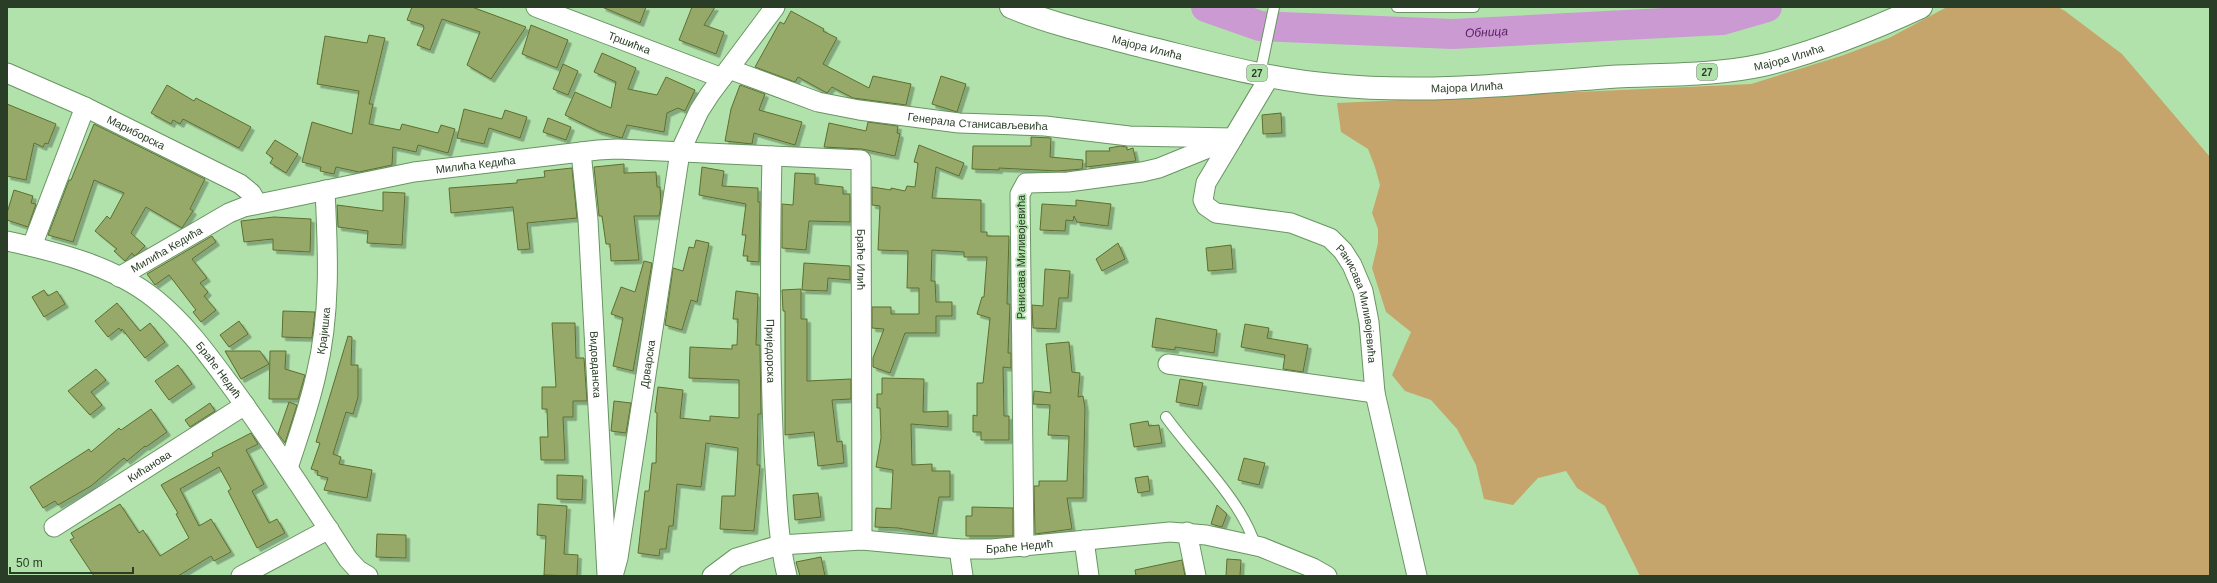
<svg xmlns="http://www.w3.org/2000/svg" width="2217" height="583" viewBox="0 0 2217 583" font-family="Helvetica,sans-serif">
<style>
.green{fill:#c5a56b}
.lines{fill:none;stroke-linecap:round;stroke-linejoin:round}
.river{stroke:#cb9ad3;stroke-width:30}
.building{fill:#96a968;stroke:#5e6e2f;filter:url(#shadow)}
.lane-casing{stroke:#689562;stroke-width:12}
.street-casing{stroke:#689562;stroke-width:21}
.primary-casing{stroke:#689562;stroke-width:24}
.lane{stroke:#fff;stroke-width:10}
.street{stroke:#fff;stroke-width:19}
.primary{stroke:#fff;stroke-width:22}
.labels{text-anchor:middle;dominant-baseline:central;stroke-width:3.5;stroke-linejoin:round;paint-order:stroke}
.shield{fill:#b2e2ab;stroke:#536e4f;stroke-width:1}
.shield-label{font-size:10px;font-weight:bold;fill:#2a3d27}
.street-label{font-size:11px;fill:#2a3d27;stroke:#b2e2ab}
.water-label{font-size:12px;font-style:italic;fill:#581d62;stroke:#b2e2ab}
</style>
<defs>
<filter id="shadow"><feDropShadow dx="3.5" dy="3.5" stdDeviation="0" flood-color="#0004"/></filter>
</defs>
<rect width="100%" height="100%" fill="#b2e2ab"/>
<path class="green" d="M1947,7H2058L2065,11L2122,54L2210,157V576H1640L1605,506L1577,488L1566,471L1538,478L1513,505L1484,499L1476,465L1457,429L1431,400L1405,391L1392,375L1411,332L1386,312L1372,268L1378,243V229L1372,213L1380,185L1375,167L1368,149L1341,132L1337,103L1751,84L1841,56L1889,38Z"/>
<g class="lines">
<path class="river" id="s1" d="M1206,7L1260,26L1453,34L1722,20L1767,7"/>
</g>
<path class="building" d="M412,7H472L526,27L491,79L467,65L480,32L442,19L430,50L417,45L424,28L423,25L407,20Z
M602,7H646L640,23Z
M692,7H715L704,25L724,32L716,54L679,40Z
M791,11L824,29L823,31L837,38L823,64L869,88L873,76L911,84L906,105L853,98L832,87L827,93L798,77L795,82L755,67L780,22L784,24Z
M531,25L568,40L557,68L522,54Z
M369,35L385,38L369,104H373L369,124L400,130L402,124L438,133L441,125L455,129L448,153L418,145L416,152L393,147L392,165L359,172L336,167L334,174L320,171L321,167L302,162L312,122L352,134L359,91L317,84L325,36L367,43Z
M602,53L636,68L628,89L657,95L666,77L695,90L685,111L678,108L667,113L664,132L627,125L622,138L598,131L565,115L575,92L611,108L616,82L594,72Z
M563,64L578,71L568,95L553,89Z
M941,76L966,84L957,112L932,104Z
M167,85L194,101L196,98L251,127L239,148L183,119L180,124L173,120L171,124L151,113Z
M740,85L765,94L759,110L802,122L795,145L754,133L752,144L725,141L731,109Z
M7,104L56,124L48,144L45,143L43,147L34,143L26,180L7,176Z
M464,109L502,119L505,110L527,117L520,138L489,128L484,144L457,138Z
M1281,113L1282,133L1263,134L1262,115Z
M548,118L571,127L566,140L543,132Z
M868,122L898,126L897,133L900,134L895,156L862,149L824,147L829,123L866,131Z
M94,124L205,179L190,209L193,211L182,228L146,207L131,233L145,246L137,254L134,256L132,253L125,261L114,251L117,249L95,231L107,216L110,219L124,193L94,180L73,242L48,235L69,180H71Z
M1031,137L1051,138L1050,157L1083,160L1082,169L1057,171L999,168V170L972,169L973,146H1031Z
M275,140L298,154L286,173L270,163L273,158L266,153Z
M919,145L964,163L959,176L936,167L932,198L981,200V232H987V236H1009L1007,304H1010L1008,353H1011V368L1003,367L1004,416H1009V440H981V432H973V415L977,416V383H983L990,318L977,314L982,297H984L987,257H964V252L932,250L931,281H935L936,302H952V316H936V333H905L890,373L873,367V358L884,329L872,328V307H891V314H919V288H907L908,251L878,250L880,206L872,205V187L891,190V188L905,191L907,186L915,187L918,163L914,162Z
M1120,146L1127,147V150L1133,148L1136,161L1086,167V151H1110L1109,148Z
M624,164V173L656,172L657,187H660L661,206L659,216H634L639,260L611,261L610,244H606L602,216H599L594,167Z
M702,167L724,171L722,186L758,188V202H760L759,262L747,261L748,256H743L746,235H742L746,204L699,195Z
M572,168L577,218L527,223L530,249L518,250L513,207L451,213L449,188L517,183V180L545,177L544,171Z
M795,173L815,174V184L843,187V194H850V222L809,221L806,250L782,248V204L793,205Z
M14,190L33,196L31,203L36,204L28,227L7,220V213Z
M383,192L405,193L402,245L367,243L368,231L338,227L337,205L383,211Z
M1076,200L1111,204L1108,226L1077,222L1074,216L1073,221L1066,220L1065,231L1040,230L1042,204L1076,206Z
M274,217L311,219L310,252L273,250V239L244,242L241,221Z
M212,236L216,242L192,259L207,278L200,283L208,292L204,296L216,310L201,322L193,312L196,310L169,275L155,285L147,274Z
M696,240L709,243L697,302L691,300L682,330L665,325L673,268L683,271L689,247L694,248Z
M1118,243L1125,259L1102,271L1096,259Z
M1231,245L1233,269L1208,271L1206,248Z
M644,261L652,263L633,371L613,366L623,318L611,314L621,287L635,292Z
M804,263L850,266V280L828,278L827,291L802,290Z
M1045,269L1070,271L1068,298H1059L1056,329L1033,328L1032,305L1043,306Z
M801,289V319H807V381L851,379V399L832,400L837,442L842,441L844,463L818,466L814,432L785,435V311H783L782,290Z
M44,290L48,296L57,291L65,304L44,317L32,297Z
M736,291L758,294L756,345H760L761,414H758L757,465H760L754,531L720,529L722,496H735L738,448L706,443L701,487L677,484L673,526H669L666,549H660L659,556L638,553L645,491H649L652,463H656L657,413L655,412L658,387L683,390L680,418L710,421V416L739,418V380L689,378L690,347L732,349V345H737L738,319H733Z
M117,303L140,331L150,323L165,342L145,358L122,329L121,331L119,328L108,337L95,321Z
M283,311L315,312L312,338L282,337Z
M1156,318L1217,330L1214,353L1175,347V350L1152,347Z
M239,321L248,334L229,347L220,335Z
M552,323H575L576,358H584L587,401H573V417H563L565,460H541L540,437H548L547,409H542V387H556Z
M1245,324L1269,328L1267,338L1308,345L1303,372L1283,369L1285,355L1241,347Z
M348,336L352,337L351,365H358V397L353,414L346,412L333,454L341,457L339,464L372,470L367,498L324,490L328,478L317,475L318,471L311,469L320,443L316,442Z
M1069,342L1072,372L1080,373L1078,397L1083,396L1085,408L1083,498H1067L1072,529L1035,534L1034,486H1039V481H1067L1069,436L1048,435L1050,405L1033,404L1034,391L1051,393L1046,344Z
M225,351H260L269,364L241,379Z
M270,351H286L285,369L305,375L298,399H269Z
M178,365L192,384L169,400L155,381Z
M96,369L106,380L91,392L102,405L90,415L68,391Z
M882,378L924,379L923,412L948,411V427L911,424L912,465L932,464V471H950V497H939L933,534L898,528L875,527L876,508L891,509L893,470L876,467L881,438L880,408H877V394H882Z
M1180,379L1203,383L1198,406L1176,402Z
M614,401L631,403L626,433L611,431Z
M289,402L297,405L285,443L278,434Z
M210,403L215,411L190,427L185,420Z
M151,409L167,432L146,447L145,446L127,461L124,458L91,486L58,505L55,501L43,508L30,487L89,449L91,452L119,428L121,430Z
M1148,421L1149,426L1159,425L1162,443L1134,447L1130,424Z
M251,433L258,444L246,450L264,484L252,491L269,523L277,519L285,533L257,548L228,491L231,489L219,467L180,489L199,526L211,519L231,552L214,561L211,556L178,576H94L70,540L74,538L71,533L120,504L139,533L143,530L160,556L189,538L176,514L178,513L161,485L213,456L212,453Z
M1244,458L1265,463L1259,485L1238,480Z
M557,475L583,476L582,500L557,499Z
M1148,476L1150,491L1138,493L1135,478Z
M818,493L821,517L795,520L793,495Z
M538,504L567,506L564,554L578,555L577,576L544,575L546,536L537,535Z
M1217,505L1227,514L1222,527L1211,524Z
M972,507L1013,508V536H966V516H972Z
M377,534L406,535V558L376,557Z
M821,557L825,576H800L796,562Z
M1227,559L1241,560L1240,576H1226Z
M1182,560L1185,576H1136L1135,570Z"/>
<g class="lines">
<defs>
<path id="lane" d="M1397,7H1474
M1260,74L1274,7
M1166,417C1194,456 1242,501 1255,545"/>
<g id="street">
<path id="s2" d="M536,7L722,78"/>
<path id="s3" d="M729,69L818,102L859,110L959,123L1045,126L1129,136L1233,138L1206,183L1203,200L1206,206L1216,213L1291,223L1330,238L1343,251L1352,265L1363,291L1369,322L1375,393L1417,576"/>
<path id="s4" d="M7,73L85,107L240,184L251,193L257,203"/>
<path id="s5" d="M581,152L588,220L607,575"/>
<path id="s6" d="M772,156C770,255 769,354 774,453C777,494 777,535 787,576"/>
<path id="s7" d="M7,241C58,252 114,266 155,299C186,324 208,355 231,386C272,442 310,501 348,559L358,570L368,576"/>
<path d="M32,246L85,107"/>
<path id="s8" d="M119,277L229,213L244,207L414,172L598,150L617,149L861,160L862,540"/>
<path d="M1168,364L1375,393"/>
<path id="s9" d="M288,468C298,437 309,407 316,375C331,314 328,251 325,190"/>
<path id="s10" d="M54,527L245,405"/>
<path d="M1187,532L1196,576"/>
<path d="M1084,540L1089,576"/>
<path d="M1024,547L1020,194L1026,183L1068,182L1142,172L1159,168L1233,138L1270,76"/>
<path d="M959,549L963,576"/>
<path d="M241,576L329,529"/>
<path id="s11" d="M613,576L618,558L680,152L699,111L710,94L775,7"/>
<path id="s12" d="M712,576L736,558L780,545L862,540L959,549H992L1170,532L1206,535L1261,547L1313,568L1327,576"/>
</g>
<g id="primary">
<path id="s13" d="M1011,7C1054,25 1100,35 1145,47C1207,62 1270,80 1333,85C1422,94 1520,84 1609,77C1660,74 1713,76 1763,65C1817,52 1871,30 1921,7"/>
</g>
</defs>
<use href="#lane" class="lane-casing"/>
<use href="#street" class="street-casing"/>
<use href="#primary" class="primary-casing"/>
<use href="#lane" class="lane"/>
<use href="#street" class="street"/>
<use href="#primary" class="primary"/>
</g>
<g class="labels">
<g class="shield">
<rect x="1697" y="64" width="20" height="16" rx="3"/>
<rect x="1247" y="65" width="20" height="16" rx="3"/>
</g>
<g class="shield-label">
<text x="1707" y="72">27</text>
<text x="1257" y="73">27</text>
</g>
<g class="street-label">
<text stroke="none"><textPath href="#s2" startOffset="100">Тршићка</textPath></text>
<text stroke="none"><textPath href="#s13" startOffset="142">Мајора Илића</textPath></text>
<text stroke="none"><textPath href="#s13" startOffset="790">Мајора Илића</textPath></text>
<text stroke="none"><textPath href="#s13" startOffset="466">Мајора Илића</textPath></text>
<text stroke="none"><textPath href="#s3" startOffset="256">Генерала Станисављевића</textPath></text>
<text stroke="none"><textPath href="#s4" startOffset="142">Мариборска</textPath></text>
<text stroke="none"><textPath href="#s8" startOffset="379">Милића Кедића</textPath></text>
<text stroke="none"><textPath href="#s8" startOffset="55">Милића Кедића</textPath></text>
<text transform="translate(1021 257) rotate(-90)">Ранисава Миливојевића</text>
<text stroke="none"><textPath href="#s8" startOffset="865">Браће Илић</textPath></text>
<text stroke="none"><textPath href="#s3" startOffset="792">Ранисава Миливојевића</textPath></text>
<text stroke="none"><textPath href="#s9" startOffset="142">Крајишка</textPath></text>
<text stroke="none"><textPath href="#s6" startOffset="195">Приједорска</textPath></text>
<text stroke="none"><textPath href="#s5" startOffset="213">Видовданска</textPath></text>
<text stroke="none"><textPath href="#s11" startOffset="215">Дрварска</textPath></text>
<text stroke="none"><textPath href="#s7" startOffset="256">Браће Недић</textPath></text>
<text stroke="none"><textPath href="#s10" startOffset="113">Кићанова</textPath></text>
<text stroke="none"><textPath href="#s12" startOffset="316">Браће Недић</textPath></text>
</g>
<g class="water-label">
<text stroke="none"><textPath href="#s1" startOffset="284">Обница</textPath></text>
</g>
</g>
<rect width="2217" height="583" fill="none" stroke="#2a3d27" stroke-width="16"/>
<path d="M10 567v6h123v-6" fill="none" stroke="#2a3d27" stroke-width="2"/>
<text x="16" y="567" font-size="12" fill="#2a3d27" stroke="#b2e2ab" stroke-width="3" paint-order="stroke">50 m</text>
</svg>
